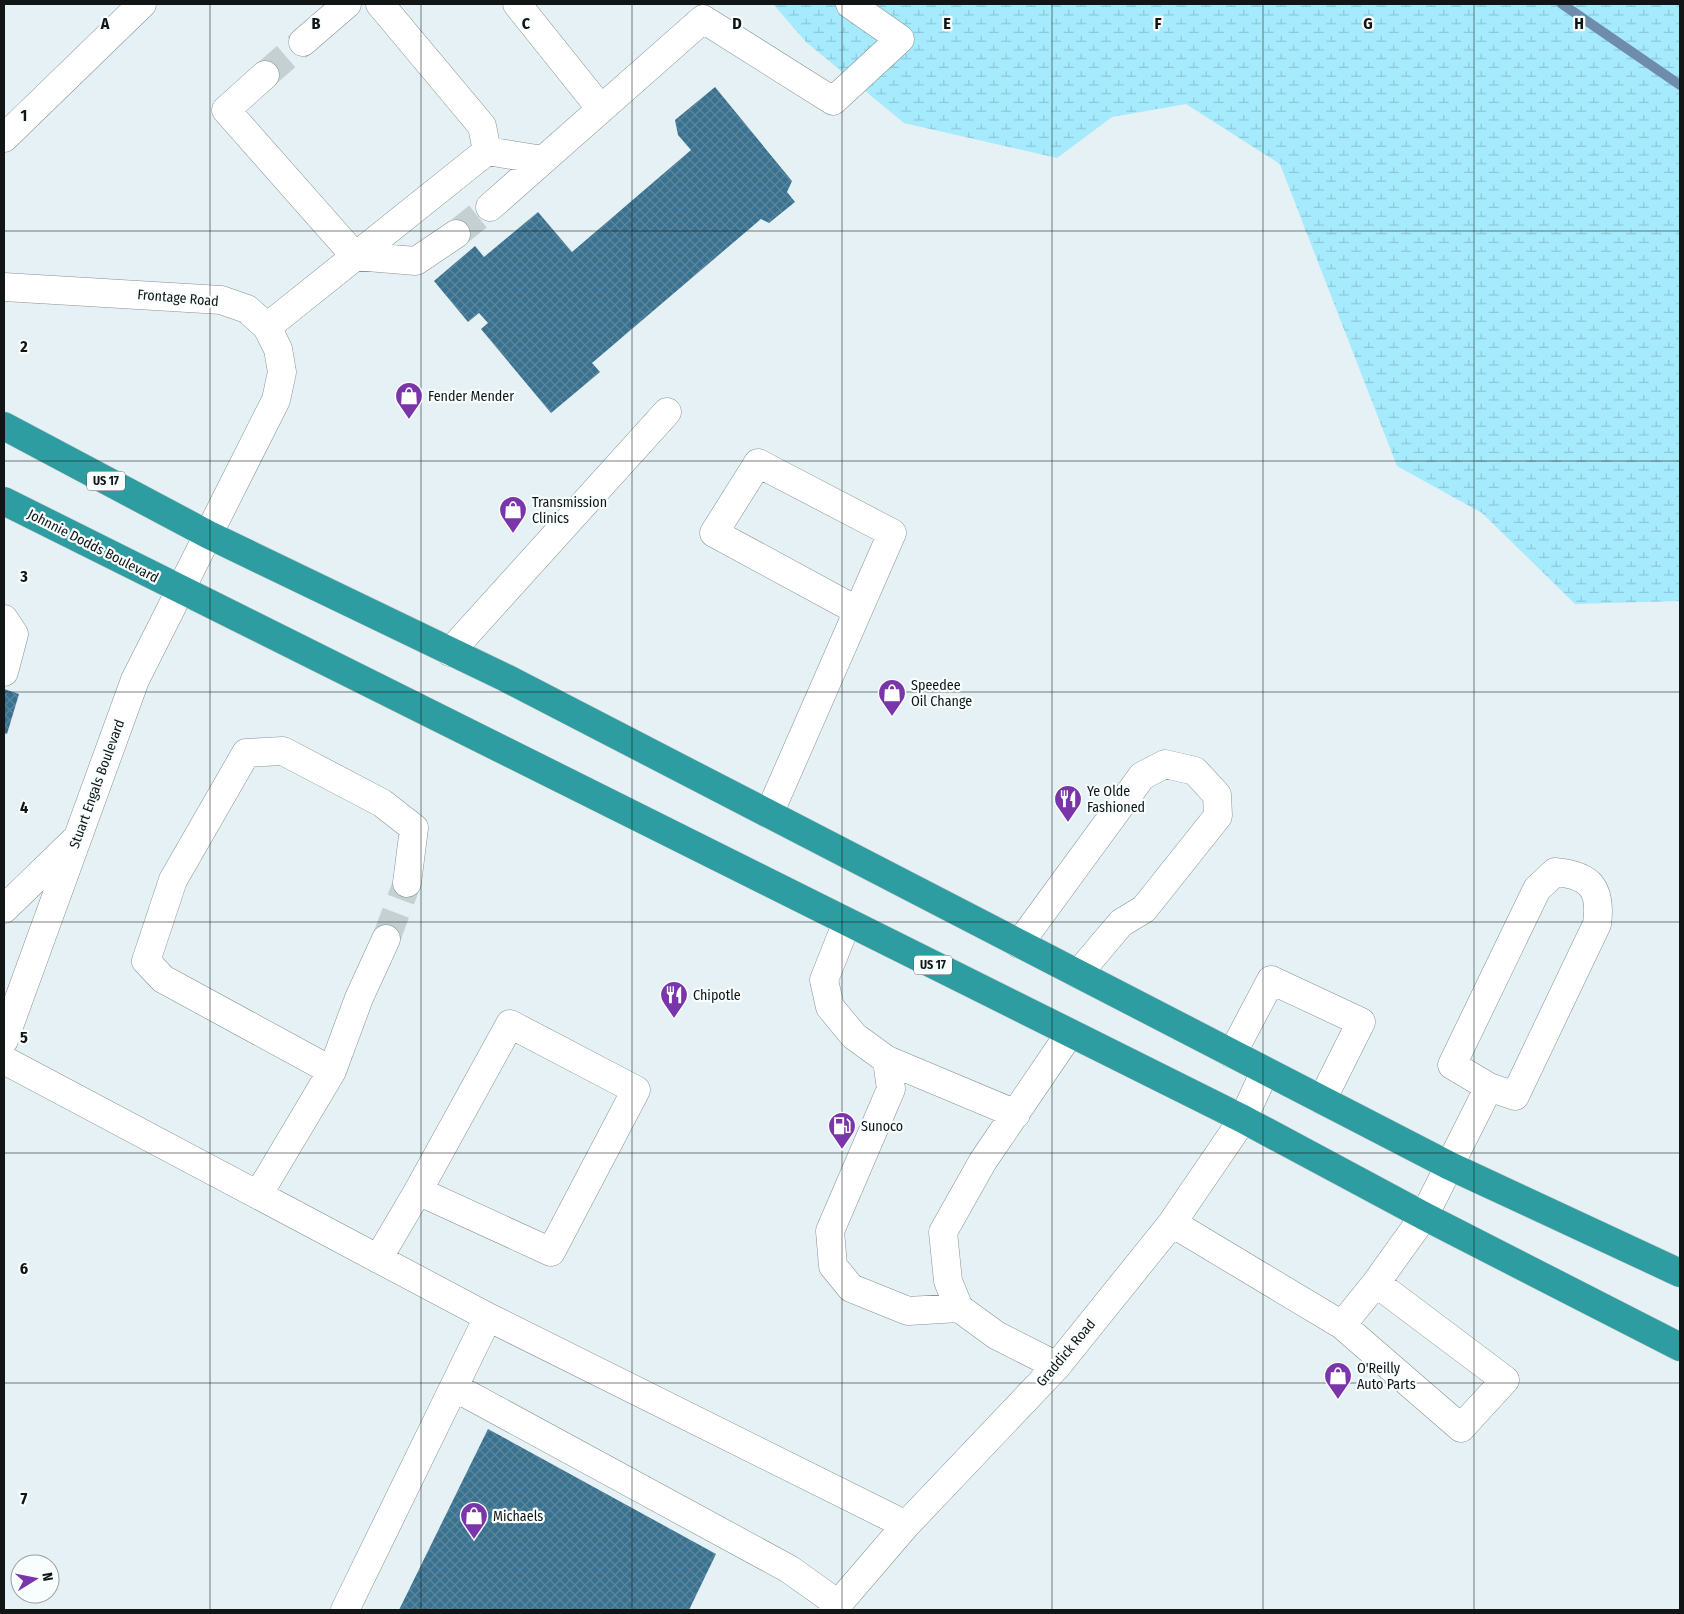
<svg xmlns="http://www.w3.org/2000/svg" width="1684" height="1614" viewBox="0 0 1684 1614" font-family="'Fira Sans Condensed',sans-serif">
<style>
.wetland{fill:url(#wetland-marsh)}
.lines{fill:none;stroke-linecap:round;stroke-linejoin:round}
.stream{stroke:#708cac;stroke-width:10}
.building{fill:url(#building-cross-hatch)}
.minor-tunnel{stroke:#c5d0d3;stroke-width:28;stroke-dasharray:28 14;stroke-linecap:butt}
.minor-casing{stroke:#879295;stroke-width:29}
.highway-casing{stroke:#cbcccc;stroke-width:29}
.minor{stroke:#fff;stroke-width:28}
.highway{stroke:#2e9da1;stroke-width:28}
.grid{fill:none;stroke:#111516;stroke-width:1;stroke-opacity:0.55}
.labels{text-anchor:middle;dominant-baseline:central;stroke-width:4.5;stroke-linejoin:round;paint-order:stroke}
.shield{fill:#f8fdfe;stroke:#565b5c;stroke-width:1}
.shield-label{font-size:12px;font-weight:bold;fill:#111516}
.street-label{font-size:14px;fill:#111516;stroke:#f8fdfe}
.poi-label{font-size:14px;fill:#111516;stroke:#f8fdfe;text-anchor:start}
.grid-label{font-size:16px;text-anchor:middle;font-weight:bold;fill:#111516;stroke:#f8fdfe;stroke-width:4.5;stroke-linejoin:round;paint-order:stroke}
</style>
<defs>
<pattern id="wetland-marsh" width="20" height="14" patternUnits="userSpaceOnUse" patternTransform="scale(1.25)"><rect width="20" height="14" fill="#a5eafd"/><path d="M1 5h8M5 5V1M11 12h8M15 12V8" fill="none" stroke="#8dc8d8"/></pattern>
<pattern id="building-cross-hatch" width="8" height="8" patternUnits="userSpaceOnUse" patternTransform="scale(1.25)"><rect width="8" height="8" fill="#397190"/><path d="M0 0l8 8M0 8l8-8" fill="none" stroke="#5f879c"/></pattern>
</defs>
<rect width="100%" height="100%" fill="#e5f1f4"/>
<path class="wetland" d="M773,4H1680V601L1575,604L1482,513L1397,466L1280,164L1186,104L1112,117L1057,158L904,123L806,42Z"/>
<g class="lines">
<path class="stream" d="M1562,4L1680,85"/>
</g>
<path class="building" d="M715,87L792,181L787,192L795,202L769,223L761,219L592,363L600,372L551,413L481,329L488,323L479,313L468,322L434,281L475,246L484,257L538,212L572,252L691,150L678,135L675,120Z
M4,689L19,694L7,734L4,733Z
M488,1429L716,1554L689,1610H399Z"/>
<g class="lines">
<path class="minor-tunnel" d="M265,75L303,42
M456,234L490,207
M386,939L407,883"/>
<defs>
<path id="minor" d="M380,4L482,126L487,151
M517,4L601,109
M303,42L347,4
M265,75L226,110L355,256L416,261L456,234
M4,138L142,4
M490,207L703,19L833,101L900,39L850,4
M4,287L221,300L247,309L267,327L278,349L282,372L276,400L135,680L4,1040
M267,327L487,151L543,160
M4,619L14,634L4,672
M450,652L667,412
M769,814L892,533L758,463L714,533L858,611
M1555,872C1590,875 1602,888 1597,924L1515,1096L1489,1087L1452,1065L1537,889Z
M4,909L74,841
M847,922L824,980L830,1007L854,1036L887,1060L1016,1114
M1019,944L1142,776L1165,764L1195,771L1217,795L1218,816L1144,909L1121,923L1078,974
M1232,1054L1271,980L1361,1022L1322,1100
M4,1060L488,1317L906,1525
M887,1060L891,1089L830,1231L833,1266L851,1288L908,1311L959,1308
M332,1071L163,979L146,961L173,880L246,753L283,751L382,803L414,828L407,883
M258,1195L332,1071L359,998L386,939
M1172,1223L1342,1325L1376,1283L1424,1216L1489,1087
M378,1259L418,1191L510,1024L636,1090L551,1252L418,1191
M1342,1325L1461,1428L1505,1380L1376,1283
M1057,1366L996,1335L959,1308L948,1281L943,1232L983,1161L1070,1033
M454,1387L789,1569L838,1604
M345,1610L488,1317
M833,1610L906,1525L1057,1366L1172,1223L1243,1119L1265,1071"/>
<path id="highway" d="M4,426L209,535L506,678L1450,1166L1680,1273
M4,501L1243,1119L1424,1216L1680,1347"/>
</defs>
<use href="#minor" class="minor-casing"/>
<use href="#highway" class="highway-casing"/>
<use href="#minor" class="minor"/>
<use href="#highway" class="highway"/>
</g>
<path class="grid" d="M210,4V1610M421,4V1610M632,4V1610M842,4V1610M1052,4V1610M1263,4V1610M1474,4V1610M4,231H1680M4,461H1680M4,692H1680M4,922H1680M4,1153H1680M4,1383H1680"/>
<defs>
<symbol id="shop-pin" viewBox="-11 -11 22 30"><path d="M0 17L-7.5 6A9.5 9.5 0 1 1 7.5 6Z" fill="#7935a9" stroke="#f8fdfe"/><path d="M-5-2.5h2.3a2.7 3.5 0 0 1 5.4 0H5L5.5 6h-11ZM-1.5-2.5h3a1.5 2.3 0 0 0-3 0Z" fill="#fff"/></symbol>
<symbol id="restaurant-pin" viewBox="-11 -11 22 30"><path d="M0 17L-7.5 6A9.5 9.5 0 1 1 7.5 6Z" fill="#7935a9" stroke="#f8fdfe"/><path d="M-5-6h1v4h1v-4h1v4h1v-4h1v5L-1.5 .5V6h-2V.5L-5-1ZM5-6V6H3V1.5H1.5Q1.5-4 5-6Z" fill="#fff"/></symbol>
<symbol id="fuel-pin" viewBox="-11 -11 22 30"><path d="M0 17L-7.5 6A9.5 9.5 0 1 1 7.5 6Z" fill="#7935a9" stroke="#f8fdfe"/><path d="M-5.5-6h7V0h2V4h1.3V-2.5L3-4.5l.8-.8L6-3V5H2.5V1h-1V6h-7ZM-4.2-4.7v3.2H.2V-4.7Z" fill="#fff"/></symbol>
</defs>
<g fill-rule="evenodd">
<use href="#shop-pin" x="393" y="380" width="32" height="43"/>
<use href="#shop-pin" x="497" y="494" width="32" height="43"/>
<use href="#shop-pin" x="876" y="677" width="32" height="43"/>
<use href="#restaurant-pin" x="1052" y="783" width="32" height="43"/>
<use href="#restaurant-pin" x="658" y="979" width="32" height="43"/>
<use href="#fuel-pin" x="826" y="1110" width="32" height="43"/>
<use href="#shop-pin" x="1322" y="1360" width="32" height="43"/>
<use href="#shop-pin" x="458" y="1500" width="32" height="43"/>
</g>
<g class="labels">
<g class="shield">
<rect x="87" y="471.5" width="38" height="19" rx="4"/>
<rect x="914" y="955.5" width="38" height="19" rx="4"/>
</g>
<g class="shield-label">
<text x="106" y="481">US 17</text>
<text x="933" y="965">US 17</text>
</g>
<g class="street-label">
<text transform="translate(178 298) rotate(5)">Frontage Road</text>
<text transform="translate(93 546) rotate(27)">Johnnie Dodds Boulevard</text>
<text transform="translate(97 784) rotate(-70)">Stuart Engals Boulevard</text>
<text transform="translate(1066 1353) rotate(-50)">Graddick Road</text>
</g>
<g class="poi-label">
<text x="428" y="396">Fender Mender</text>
<text x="532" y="502">Transmission<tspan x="532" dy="16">Clinics</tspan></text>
<text x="911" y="685">Speedee<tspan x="911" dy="16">Oil Change</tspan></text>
<text x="1087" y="791">Ye Olde<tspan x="1087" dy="16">Fashioned</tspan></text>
<text x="693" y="995">Chipotle</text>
<text x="861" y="1126">Sunoco</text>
<text x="1357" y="1368">O'Reilly<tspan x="1357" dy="16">Auto Parts</tspan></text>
<text x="493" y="1516">Michaels</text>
</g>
</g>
<g class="grid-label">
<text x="105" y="29">A</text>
<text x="316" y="29">B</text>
<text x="526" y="29">C</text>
<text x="737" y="29">D</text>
<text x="947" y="29">E</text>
<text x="1158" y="29">F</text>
<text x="1368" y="29">G</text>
<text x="1579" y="29">H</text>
<text x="24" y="121">1</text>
<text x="24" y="352">2</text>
<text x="24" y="582">3</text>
<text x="24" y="813">4</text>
<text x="24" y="1043">5</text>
<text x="24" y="1274">6</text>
<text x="24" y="1504">7</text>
</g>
<rect width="1684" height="1614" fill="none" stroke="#111516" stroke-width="10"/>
<g transform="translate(35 1579) rotate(80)"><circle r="24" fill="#f8fdfe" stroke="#9ca0a1"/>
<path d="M0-4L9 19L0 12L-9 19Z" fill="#7935a9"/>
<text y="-8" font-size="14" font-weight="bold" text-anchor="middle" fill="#111516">N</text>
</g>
</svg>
